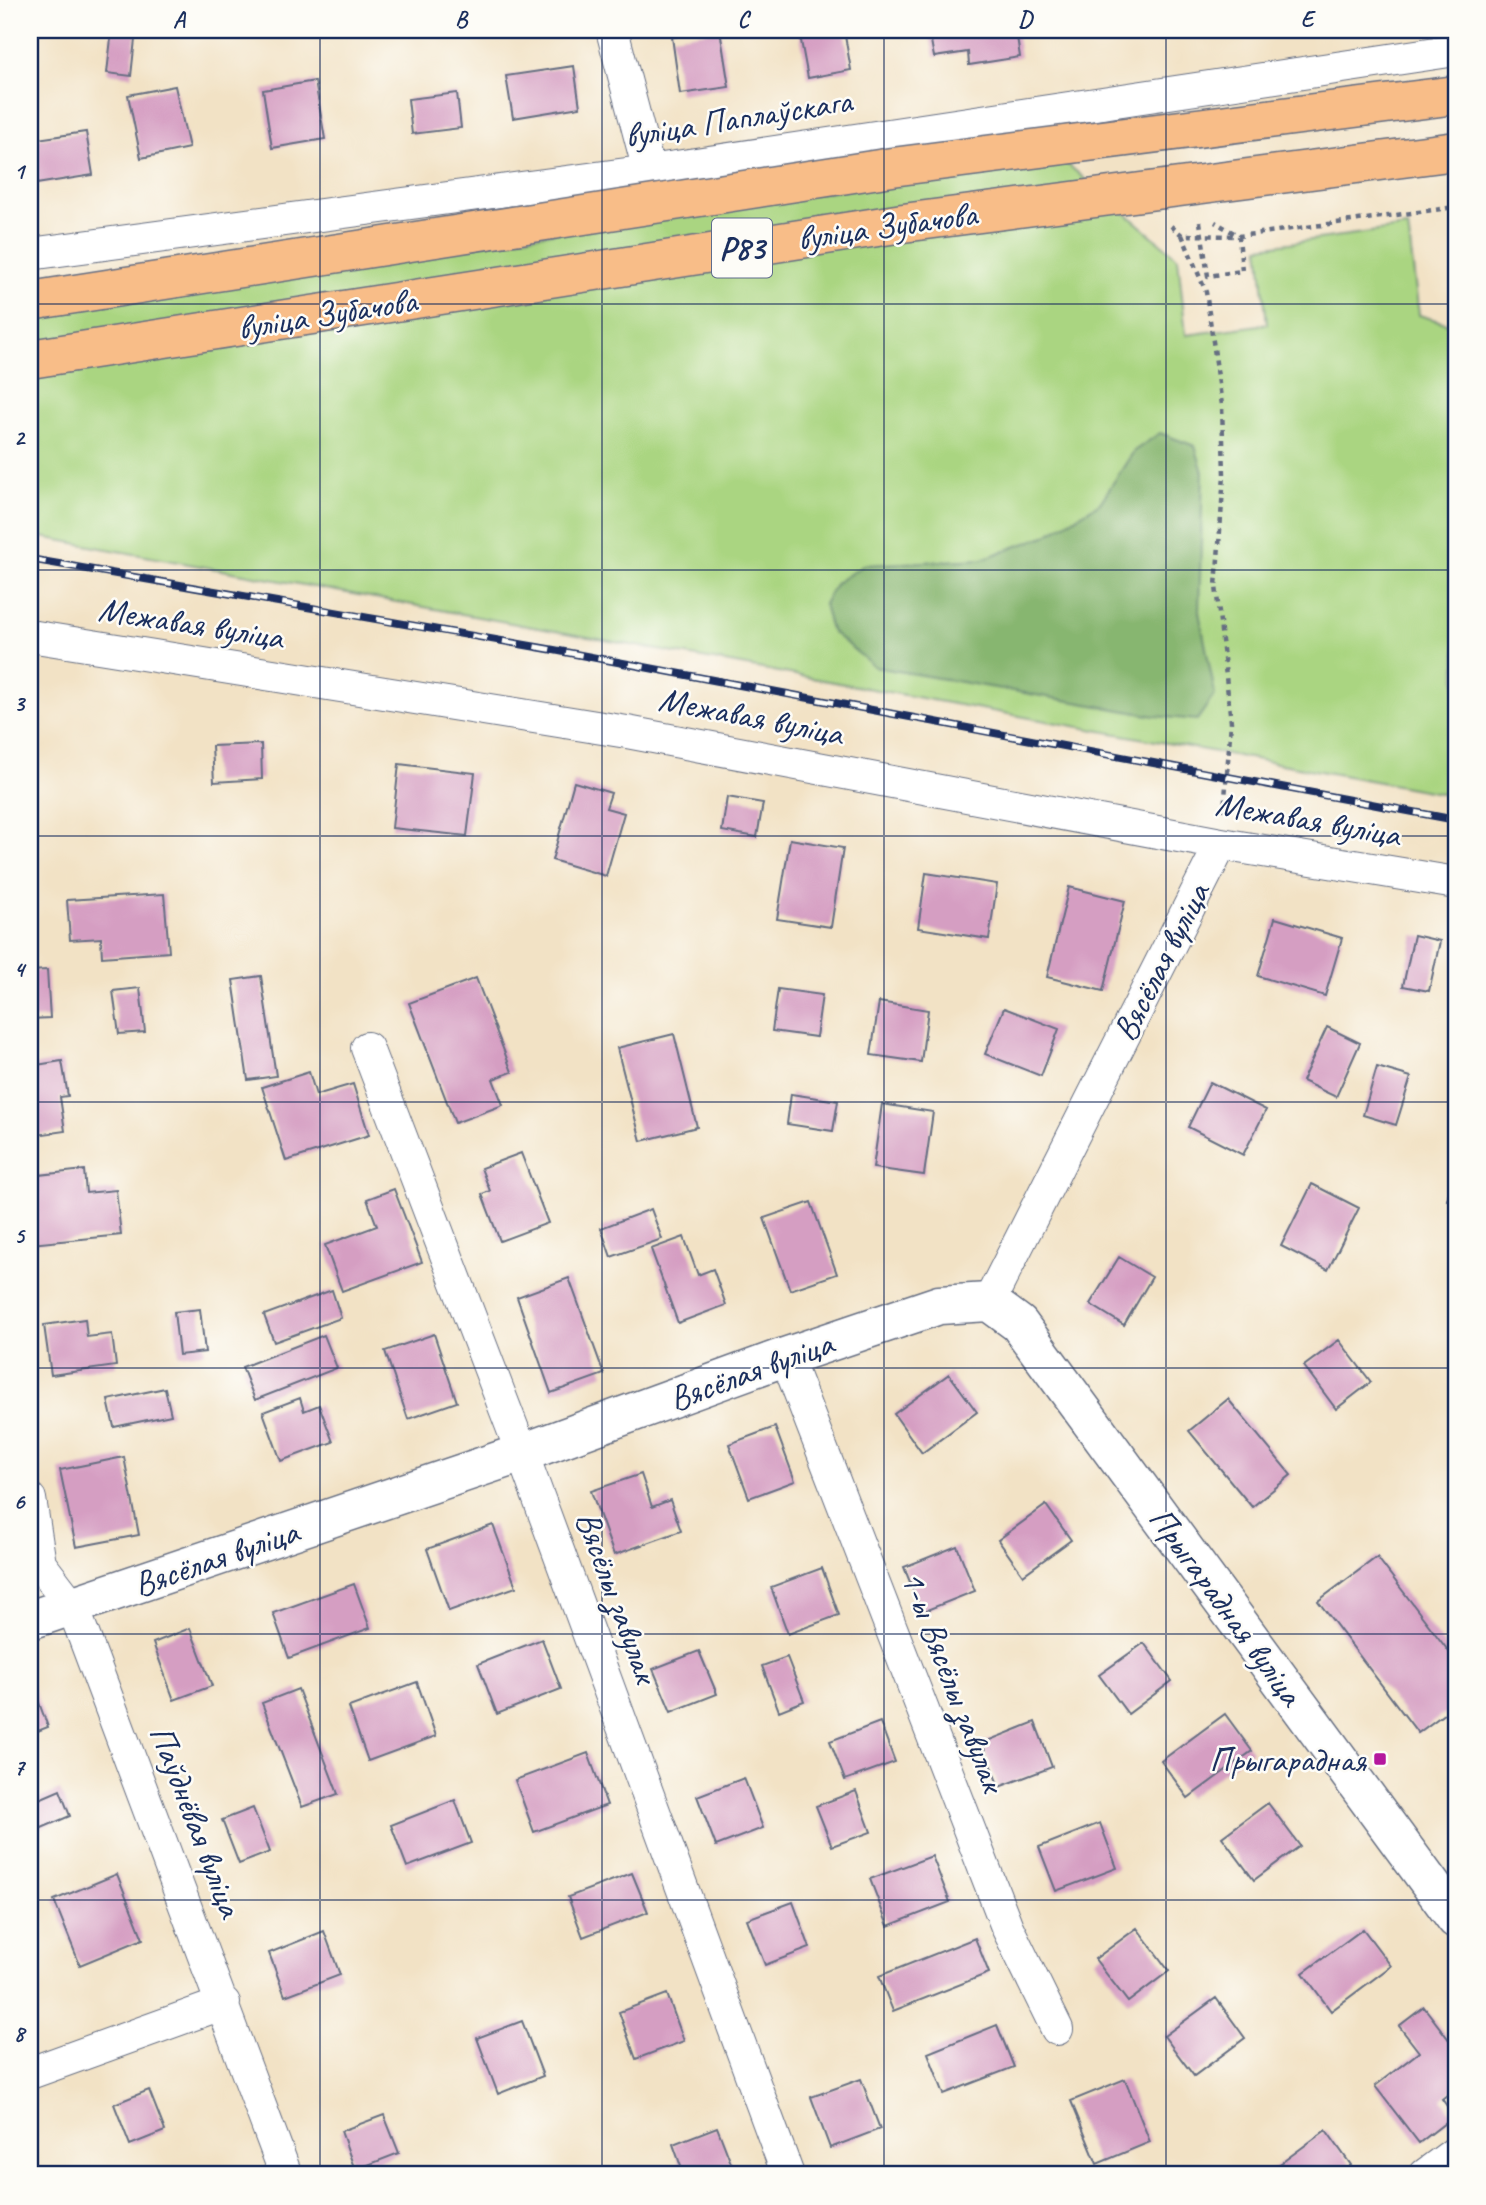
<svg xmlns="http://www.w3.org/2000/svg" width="1486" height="2205" viewBox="0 0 1486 2205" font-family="Caveat,sans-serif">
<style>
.green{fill:#aad581;stroke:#628270;stroke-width:2}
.forest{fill:#87b66f;stroke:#517266;stroke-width:2}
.building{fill:#d59ec2}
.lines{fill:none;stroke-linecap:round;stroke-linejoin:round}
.minor-casing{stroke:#666e82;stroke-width:34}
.tertiary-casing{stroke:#666e82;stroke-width:41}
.path{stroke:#666e82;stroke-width:4.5;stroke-dasharray:5 5;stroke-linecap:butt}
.minor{stroke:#fff;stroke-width:32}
.tertiary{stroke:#fff;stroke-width:38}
.rail-casing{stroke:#1b2f5e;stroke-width:8}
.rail{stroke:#fdfcf7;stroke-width:5;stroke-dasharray:16;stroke-linecap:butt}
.trunk-bridge-casing{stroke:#666e82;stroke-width:41;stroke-linecap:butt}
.trunk-bridge{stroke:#f8bd88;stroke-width:38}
.grid{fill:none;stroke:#1b2f5e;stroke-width:2;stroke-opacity:0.55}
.poi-dot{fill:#b5179e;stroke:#fdfcf7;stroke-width:2.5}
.labels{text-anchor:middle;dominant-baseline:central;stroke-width:5;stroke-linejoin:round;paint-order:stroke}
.shield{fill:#fdfcf7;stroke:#5f6c8c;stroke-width:2}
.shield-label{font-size:33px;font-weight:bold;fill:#1b2f5e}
.street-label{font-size:35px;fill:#1b2f5e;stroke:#fdfcf7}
.poi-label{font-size:35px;fill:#1b2f5e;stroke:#fdfcf7;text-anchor:end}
.neatline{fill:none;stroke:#1b2f5e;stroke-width:2.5}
.grid-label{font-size:23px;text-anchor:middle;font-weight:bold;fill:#1b2f5e}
</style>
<rect width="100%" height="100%" fill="#fdfcf7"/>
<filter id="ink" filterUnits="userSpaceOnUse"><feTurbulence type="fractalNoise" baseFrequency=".0143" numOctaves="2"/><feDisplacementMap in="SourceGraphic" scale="14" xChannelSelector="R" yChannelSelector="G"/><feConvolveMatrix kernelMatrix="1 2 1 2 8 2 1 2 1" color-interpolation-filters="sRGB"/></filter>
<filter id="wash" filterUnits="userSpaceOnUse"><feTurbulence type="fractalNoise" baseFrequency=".00686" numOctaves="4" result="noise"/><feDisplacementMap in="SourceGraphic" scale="28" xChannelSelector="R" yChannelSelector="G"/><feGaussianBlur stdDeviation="1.57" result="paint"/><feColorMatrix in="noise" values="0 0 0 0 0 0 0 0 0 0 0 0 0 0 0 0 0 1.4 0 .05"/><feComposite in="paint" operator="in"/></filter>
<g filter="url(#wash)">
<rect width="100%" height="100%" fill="#f2e2c5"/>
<path class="green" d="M1059,157L1178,258L1186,335L1267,324L1259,247L1408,227L1419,315L1456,326V796L30,535V311Z"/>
<path class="forest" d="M1160,433L1195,446L1203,472L1199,612L1215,694L1197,720L1155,716L875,667L831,631L824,604L836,583L864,565L982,559L1045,536L1100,503L1134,451Z"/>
<g id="blocks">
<path class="building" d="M112,30H136L131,76L107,73Z
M720,30L729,87L680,94L672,37Z
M799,30H844L851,70L808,78Z
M929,30H1016L1020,57L969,65L968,52L934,57Z
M574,66L580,107L513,118L506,76Z
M315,81L325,139L272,148L263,90Z
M175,86L189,148L141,158L128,95Z
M457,93L461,128L412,134L408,99Z
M86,132L93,175L30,185V140Z
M261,744L262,779L214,782L212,746Z
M399,764L475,773L467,836L392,828Z
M574,782L611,793L606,808L624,813L606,876L552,860Z
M727,797L763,803L757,837L722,831Z
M790,839L843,848L831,927L777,919Z
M926,873L997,884L989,939L918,928Z
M1069,887L1125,901L1103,991L1047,977Z
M164,894L169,952L102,957L101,938L70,940L67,900Z
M1275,918L1342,938L1325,996L1258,976Z
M1414,935L1440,941L1429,991L1403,986Z
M47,970L50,1018L30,1019V971Z
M261,976L276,1076L248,1080L233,980Z
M476,978L512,1072L493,1079L503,1105L455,1123L409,1003Z
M140,988L145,1032L119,1034L113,991Z
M778,989L822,995L816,1037L772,1031Z
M879,1002L928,1010L921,1062L871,1055Z
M1004,1008L1059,1029L1041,1076L985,1054Z
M1327,1027L1360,1043L1336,1097L1302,1081Z
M674,1034L697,1127L641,1141L617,1048Z
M62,1061L68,1096L60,1097L65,1131L37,1135L30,1102V1066Z
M1377,1067L1411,1077L1396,1125L1363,1115Z
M309,1072L316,1095L353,1084L369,1135L286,1161L262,1087Z
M1210,1082L1266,1110L1243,1155L1188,1127Z
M791,1094L838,1101L833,1131L787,1124Z
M882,1104L933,1112L924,1175L873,1168Z
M521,1153L548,1223L500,1241L482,1194L490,1191L481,1168Z
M1456,1165V1202L1447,1200Z
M84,1170L86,1193L116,1190L121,1235L31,1244L30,1176Z
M1312,1184L1359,1208L1328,1270L1281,1246Z
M394,1189L422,1262L342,1291L325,1245L377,1226L367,1199Z
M811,1202L837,1274L790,1290L764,1218Z
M651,1209L662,1239L611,1257L601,1228Z
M684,1237L698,1275L713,1269L726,1305L678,1323L651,1249Z
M1119,1257L1152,1277L1124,1325L1090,1304Z
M569,1278L604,1374L551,1393L517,1297Z
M332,1290L341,1318L274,1342L264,1315Z
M200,1309L205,1352L179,1355L174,1312Z
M85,1319L87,1337L112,1334L116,1366L51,1375L44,1325Z
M434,1334L457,1402L408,1419L385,1351Z
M324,1335L337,1368L255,1400L242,1367Z
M1339,1340L1371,1382L1336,1409L1304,1366Z
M949,1374L977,1412L922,1453L894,1414Z
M165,1388L171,1415L114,1427L108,1400Z
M300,1398L304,1411L319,1405L333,1442L281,1461L263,1412Z
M1228,1399L1291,1475L1252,1507L1189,1431Z
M775,1427L795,1481L749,1498L729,1444Z
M124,1457L139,1535L76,1547L60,1470Z
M641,1474L652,1507L670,1500L681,1531L614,1555L591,1491Z
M1046,1505L1071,1540L1023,1575L998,1540Z
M493,1525L516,1587L449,1611L427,1549Z
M957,1546L975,1591L922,1612L904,1567Z
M1377,1557L1456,1661V1705L1418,1733L1318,1601Z
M822,1568L839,1615L788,1634L771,1587Z
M354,1584L370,1628L289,1658L273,1613Z
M190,1628L212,1686L174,1700L153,1643Z
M542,1639L561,1689L497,1714L478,1664Z
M1144,1643L1172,1681L1128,1714L1099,1675Z
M699,1651L717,1694L671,1712L653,1669Z
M787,1657L804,1701L779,1711L762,1666Z
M30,1679L48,1727L30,1734Z
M417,1682L436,1736L368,1761L349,1707Z
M298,1689L338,1794L302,1807L262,1703Z
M1225,1714L1252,1751L1188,1798L1161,1761Z
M880,1722L895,1762L845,1780L830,1741Z
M1035,1722L1052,1767L999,1787L982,1743Z
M588,1753L607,1805L534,1832L515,1780Z
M744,1778L763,1828L716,1846L697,1796Z
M60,1790L70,1816L30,1833V1803Z
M856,1791L871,1832L832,1846L816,1806Z
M455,1800L471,1843L407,1867L391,1825Z
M1268,1803L1300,1846L1254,1880L1222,1837Z
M253,1808L270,1852L239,1864L222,1820Z
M1100,1823L1117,1868L1056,1891L1039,1847Z
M932,1856L950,1902L888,1926L870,1879Z
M632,1873L648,1912L583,1937L568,1897Z
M117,1874L143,1939L80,1965L54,1900Z
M793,1902L810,1948L765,1965L747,1919Z
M1137,1928L1169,1971L1128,2002L1095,1959Z
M1363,1929L1391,1966L1331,2011L1303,1973Z
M324,1931L340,1975L285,1996L269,1953Z
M975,1938L989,1973L893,2011L879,1976Z
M667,1994L684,2041L636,2059L619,2012Z
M1216,1998L1245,2038L1194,2076L1164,2036Z
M1424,2007L1456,2049V2088L1442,2099L1454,2116L1419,2143L1375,2086L1419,2052L1399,2026Z
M522,2021L543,2076L498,2094L477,2038Z
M997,2025L1014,2067L944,2094L928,2053Z
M861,2079L880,2129L830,2148L811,2097Z
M1125,2079L1150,2142L1097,2164L1071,2101Z
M149,2090L165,2131L130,2145L114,2104Z
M384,2115L399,2153L355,2170L341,2131Z
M717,2127L734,2171L723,2175H684L673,2144Z
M1326,2130L1351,2165L1337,2175H1272L1269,2172Z"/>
</g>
</g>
<g filter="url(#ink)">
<use href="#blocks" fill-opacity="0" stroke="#666e82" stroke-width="2"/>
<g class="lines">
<defs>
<path id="minor" d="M612,30L649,171
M30,254L649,171L1456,50
M30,636L627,732L1221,844L1456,883
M367,1048L522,1453L788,2175
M989,1302L1221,844
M786,1357L1007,1927L1057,2029
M30,1499L40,1564L73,1607L286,2175
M30,2073L224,2003
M1425,2175L1456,2152"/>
<path id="tertiary" d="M30,1620L522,1453L776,1360L939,1305L989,1302L1019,1324L1456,1919"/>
</defs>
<use href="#minor" class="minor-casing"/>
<use href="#tertiary" class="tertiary-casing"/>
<path class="path" d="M1200,222L1208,276L1242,271L1239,236L1215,222
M1171,226L1182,235L1239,236L1456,207
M1182,235L1206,292L1222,405L1224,475L1216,586L1231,722L1224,811"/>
<use href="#minor" class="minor"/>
<use href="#tertiary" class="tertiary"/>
<defs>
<path id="rail" d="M30,559L554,650L1456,820"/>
</defs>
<use href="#rail" class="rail-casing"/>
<use href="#rail" class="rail"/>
<defs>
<path id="trunk-bridge" d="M30,301L892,167L1456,95
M30,359L903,223L1456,151"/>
</defs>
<use href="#trunk-bridge" class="trunk-bridge-casing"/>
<use href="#trunk-bridge" class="trunk-bridge"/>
</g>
</g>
<path class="grid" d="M320,30V2175M602,30V2175M884,30V2175M1166,30V2175M30,304H1456M30,570H1456M30,836H1456M30,1102H1456M30,1368H1456M30,1634H1456M30,1900H1456"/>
<rect class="poi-dot" x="1373" y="1752" width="14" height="14" rx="3.5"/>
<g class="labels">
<rect class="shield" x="712" y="218.5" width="60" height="59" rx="5"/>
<g class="shield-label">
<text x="742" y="248">Р83</text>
</g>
<g class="street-label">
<text transform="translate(738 118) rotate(-9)">вуліца Паплаўскага</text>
<text transform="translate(887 226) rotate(-8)">вуліца Зубачова</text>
<text transform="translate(327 314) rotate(-9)">вуліца Зубачова</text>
<text transform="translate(191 623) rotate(9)">Межавая вуліца</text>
<text transform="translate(751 716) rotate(11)">Межавая вуліца</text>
<text transform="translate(1308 819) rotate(10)">Межавая вуліца</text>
<text transform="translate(1161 962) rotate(-63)">Вясёлая вуліца</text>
<text transform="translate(751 1371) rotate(-20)">Вясёлая вуліца</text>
<text transform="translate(216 1558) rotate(-19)">Вясёлая вуліца</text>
<text transform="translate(617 1597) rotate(70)">Вясёлы завулак</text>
<text transform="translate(1226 1606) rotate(54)">Прыгарадная вуліца</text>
<text transform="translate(953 1681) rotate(69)">1-ы Вясёлы завулак</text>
<text transform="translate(196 1821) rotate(69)">Паўднёвая вуліца</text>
</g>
<g class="poi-label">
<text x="1366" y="1759">Прыгарадная</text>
</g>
</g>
<rect width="1486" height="2205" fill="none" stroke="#fdfcf7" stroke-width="77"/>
<rect x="38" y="38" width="1410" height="2128" class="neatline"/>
<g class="grid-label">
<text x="179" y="27">A</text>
<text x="461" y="27">B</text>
<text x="743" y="27">C</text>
<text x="1025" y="27">D</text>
<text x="1307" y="27">E</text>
<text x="19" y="179">1</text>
<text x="19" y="445">2</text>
<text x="19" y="711">3</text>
<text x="19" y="977">4</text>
<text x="19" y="1243">5</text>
<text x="19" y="1509">6</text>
<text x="19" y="1775">7</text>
<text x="19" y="2041">8</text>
</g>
</svg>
